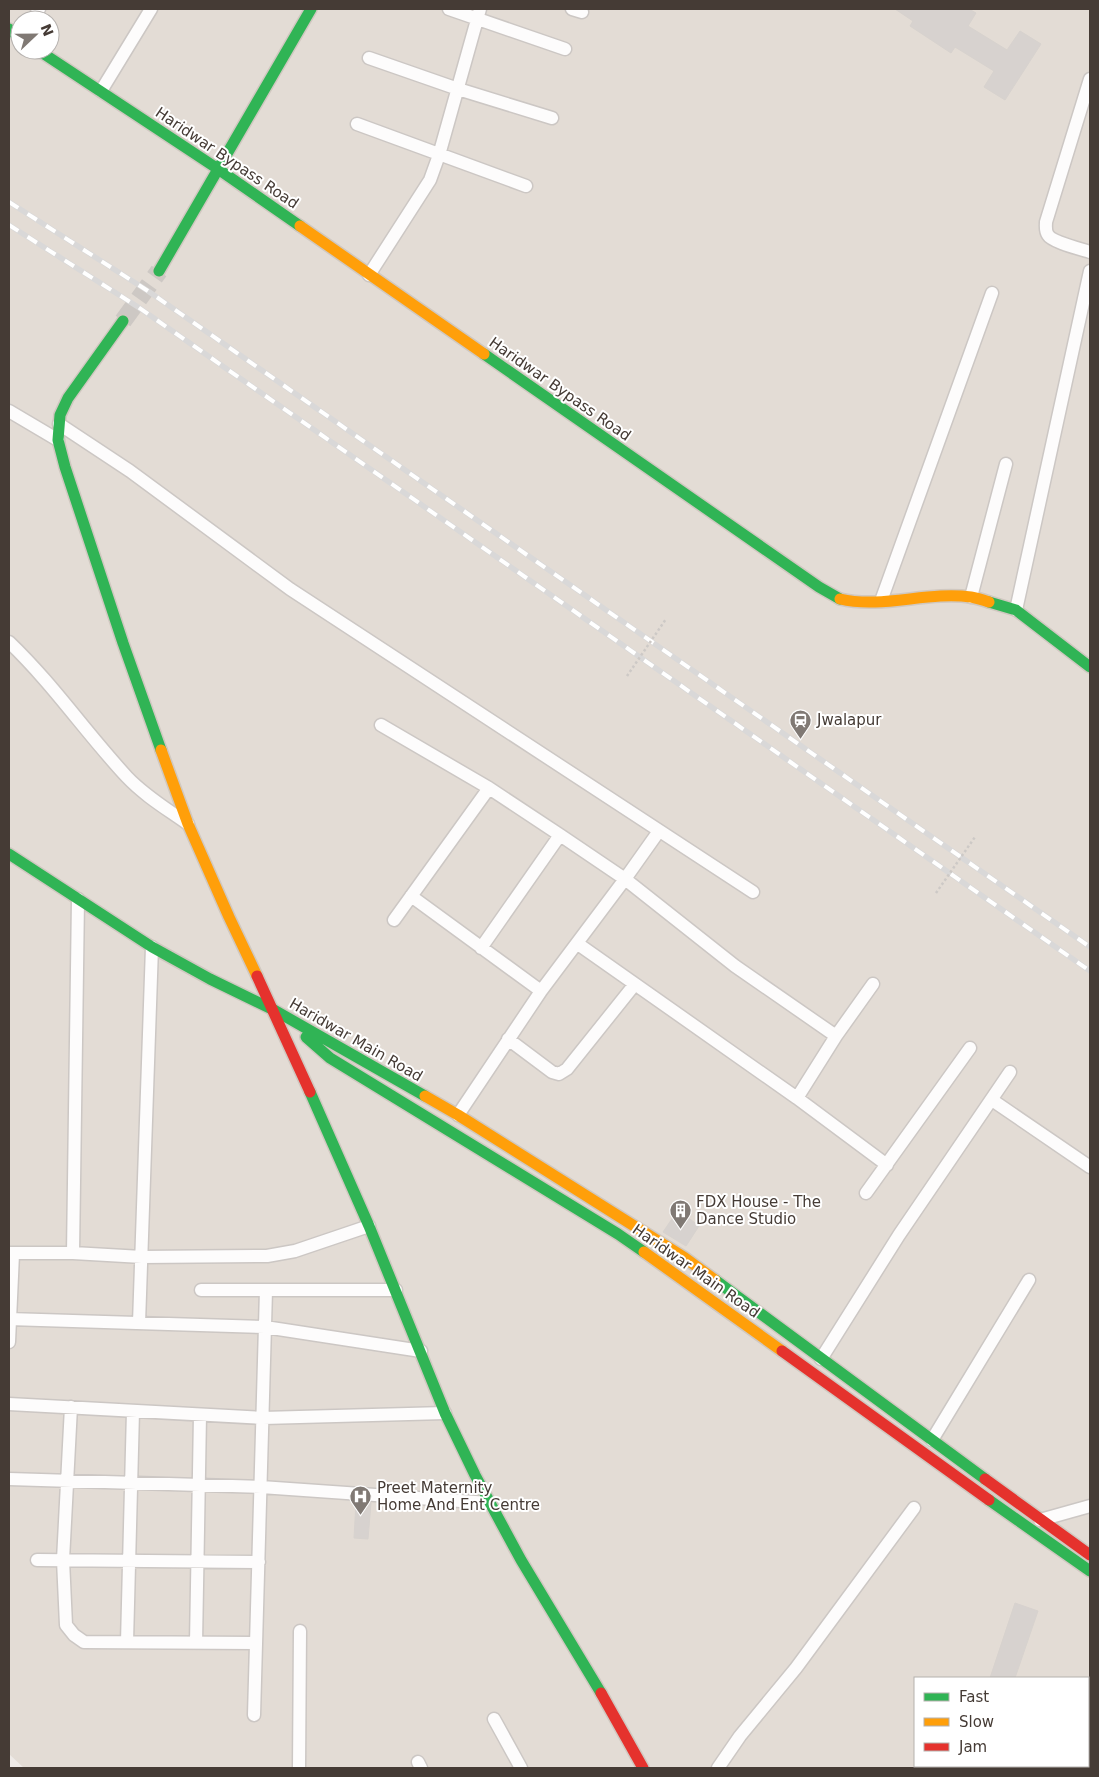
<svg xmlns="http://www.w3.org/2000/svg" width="1099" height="1777" viewBox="0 0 1099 1777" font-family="'DejaVu Sans',sans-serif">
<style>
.residential{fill:#e3dcd5;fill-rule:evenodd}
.building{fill:#d7d2cf;stroke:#d7d2ce}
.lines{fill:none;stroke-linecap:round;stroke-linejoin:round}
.secondary-tunnel{stroke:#cdc8c4;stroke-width:18;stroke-dasharray:18 9;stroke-linecap:butt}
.street-casing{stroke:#ccc7c4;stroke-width:15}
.fast-casing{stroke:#d0c8c0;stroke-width:14}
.slow-casing{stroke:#d0c8c0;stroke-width:14}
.jam-casing{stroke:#d0c8c0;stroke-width:14}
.street{stroke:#fdfcfc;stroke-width:12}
.fast{stroke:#30b455;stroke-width:11}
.slow{stroke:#ff9f0a;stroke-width:11}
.jam{stroke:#e5322d;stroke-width:11}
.rail-casing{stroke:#d9d8d8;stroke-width:5.5}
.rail{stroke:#fff;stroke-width:4;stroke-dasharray:11;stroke-linecap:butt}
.path-bridge{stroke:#cdc9c6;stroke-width:2.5;stroke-dasharray:2.5 2.5;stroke-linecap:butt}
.labels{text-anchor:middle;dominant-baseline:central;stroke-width:4;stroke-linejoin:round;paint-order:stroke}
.street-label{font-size:15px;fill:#453b35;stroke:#fff}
.poi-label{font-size:15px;fill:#453b35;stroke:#fff;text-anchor:start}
</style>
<rect width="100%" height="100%" fill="#efebe8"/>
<path class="residential" d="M9,9H1090V1768H24L9,1754ZM20,20H50V50H20ZM915,1678H1088V1766H915Z"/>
<path class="building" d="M895,9H969L976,13L968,26L1007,50L1020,31L1041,44L1005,100L984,87L994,71L955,47L951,53L910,26L913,21Z
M678,1210L699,1226L686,1246L663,1232Z
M356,1502L371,1503L368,1539L354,1538Z
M1015,1603L1038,1611L1015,1678H990Z"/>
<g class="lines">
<path class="secondary-tunnel" d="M123,321L159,271"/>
<defs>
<path id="street" d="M449,9L565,49
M572,9L582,12
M33,20L39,9
M369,58L458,89L552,118
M1090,79L1046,222C1046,226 1045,231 1048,235C1052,242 1081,249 1090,252
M101,91L151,9
M357,124L526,186
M369,275L430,180L439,155L480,9
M9,411L58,440
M59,424L130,471L290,589L753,892
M971,597L1006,464
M881,601L992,293
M1016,610L1090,271
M9,642C53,684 86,733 127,777C145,796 167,809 188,824
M381,725L489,788L560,835L625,879L735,966L836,1036
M411,896L541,991
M394,920L489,788
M578,944L797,1098L887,1165
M481,948L560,835
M508,1039L552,1072L559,1074L567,1069L635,984
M797,1098L836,1036L873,984
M992,1100L1090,1167
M458,1115L541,991L625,879L659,831
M866,1193L970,1048
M9,1253H73L142,1257L267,1256L295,1251L369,1226
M73,1253L78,899
M201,1290H396
M9,1319L265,1327L421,1351
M139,1323L152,947
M9,1342L13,1254
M821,1359L899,1235L1010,1072
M9,1404L263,1418L445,1413
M71,1407L63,1560L66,1625L74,1635L84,1642L256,1643
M932,1440L1029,1280
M9,1479L261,1487L489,1503
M1040,1520L1090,1506
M37,1560L259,1562
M127,1642L133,1411
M196,1643L200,1415
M254,1715L266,1290
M494,1719L521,1768
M418,1762L421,1768
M299,1768L300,1631
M718,1768L740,1736L796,1668L914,1508"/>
<path id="fast" d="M9,29L20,38
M38,50L218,169L300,226
M159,271L311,9
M123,321L68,398L60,415L58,440L65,467L123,643L161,750
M484,354L819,587L840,599
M989,602L1016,610L1090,667
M9,854L152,947L210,979L274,1010L425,1096
M306,1037L330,1058L618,1234L644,1252
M310,1092L369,1226L445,1413L475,1475L521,1560L601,1693
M715,1280L985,1479
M989,1500L1090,1571"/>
<path id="slow" d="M300,226L484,354
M840,599C883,609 927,591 971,597C977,598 983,600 989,602
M161,750L188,824L229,917L257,976
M425,1096L458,1115L685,1258L715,1280
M644,1252L782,1351"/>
<path id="jam" d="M257,976L310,1092
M782,1351L989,1500
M985,1479L1090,1555
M601,1693L643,1768"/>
</defs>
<use href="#street" class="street-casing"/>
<use href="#fast" class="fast-casing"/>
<use href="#slow" class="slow-casing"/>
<use href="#jam" class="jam-casing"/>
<use href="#street" class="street"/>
<use href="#fast" class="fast"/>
<use href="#slow" class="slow"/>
<use href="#jam" class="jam"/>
<defs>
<path id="rail" d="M9,202L148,291L1090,947
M9,225L138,307L1090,971"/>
</defs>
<use href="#rail" class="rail-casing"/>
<use href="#rail" class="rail"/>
<path class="path-bridge" d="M627,676L666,619
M936,893L975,837"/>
</g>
<defs>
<symbol id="station-pin" viewBox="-11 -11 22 30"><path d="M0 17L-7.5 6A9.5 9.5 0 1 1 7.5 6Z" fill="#807974" stroke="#fff"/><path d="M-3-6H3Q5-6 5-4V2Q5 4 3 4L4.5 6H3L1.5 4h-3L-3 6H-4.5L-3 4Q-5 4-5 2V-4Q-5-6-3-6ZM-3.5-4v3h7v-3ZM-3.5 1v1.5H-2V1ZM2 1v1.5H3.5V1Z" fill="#fff"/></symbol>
<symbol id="building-pin" viewBox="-11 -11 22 30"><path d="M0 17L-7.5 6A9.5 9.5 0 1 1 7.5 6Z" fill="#807974" stroke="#fff"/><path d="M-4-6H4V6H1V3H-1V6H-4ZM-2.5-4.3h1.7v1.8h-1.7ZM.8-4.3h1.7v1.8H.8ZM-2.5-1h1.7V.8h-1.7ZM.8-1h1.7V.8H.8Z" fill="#fff"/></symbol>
<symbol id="hospital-pin" viewBox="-11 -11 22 30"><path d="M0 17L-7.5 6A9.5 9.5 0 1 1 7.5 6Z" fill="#807974" stroke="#fff"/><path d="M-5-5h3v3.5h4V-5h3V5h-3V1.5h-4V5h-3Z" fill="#fff"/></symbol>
</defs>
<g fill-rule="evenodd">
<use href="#station-pin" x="788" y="708" width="25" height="34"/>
<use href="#building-pin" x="668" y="1198" width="25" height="34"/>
<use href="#hospital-pin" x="348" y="1484" width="25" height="34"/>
</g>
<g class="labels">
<g class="street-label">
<text transform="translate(227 158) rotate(34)">Haridwar Bypass Road</text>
<text transform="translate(560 389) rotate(35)">Haridwar Bypass Road</text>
<text transform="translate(356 1040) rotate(30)">Haridwar Main Road</text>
<text transform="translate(696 1271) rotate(35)">Haridwar Main Road</text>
</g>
<g class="poi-label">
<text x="817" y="720">Jwalapur</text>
<text x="696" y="1202">FDX House - The<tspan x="696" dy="17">Dance Studio</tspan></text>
<text x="377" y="1488">Preet Maternity<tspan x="377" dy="17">Home And Ent Centre</tspan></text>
</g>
</g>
<rect width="1099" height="1777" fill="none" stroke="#453b35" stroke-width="20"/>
<rect x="914" y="1677" width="175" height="90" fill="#ffffff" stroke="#b5b1ae"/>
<rect x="924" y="1693" width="25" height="8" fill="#30b455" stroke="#b5b1ae"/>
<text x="959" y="1702" font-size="15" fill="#453b35">Fast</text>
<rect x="924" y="1718" width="25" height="8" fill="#ff9f0a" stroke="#b5b1ae"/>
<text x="959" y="1727" font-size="15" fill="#453b35">Slow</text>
<rect x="924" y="1743" width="25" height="8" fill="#e5322d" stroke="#b5b1ae"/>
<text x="959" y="1752" font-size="15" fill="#453b35">Jam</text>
<g transform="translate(35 35) rotate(68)"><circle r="24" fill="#ffffff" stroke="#b5b1ae"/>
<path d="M0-4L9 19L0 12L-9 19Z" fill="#807974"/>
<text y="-8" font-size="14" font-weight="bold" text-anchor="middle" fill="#453b35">N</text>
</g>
</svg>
